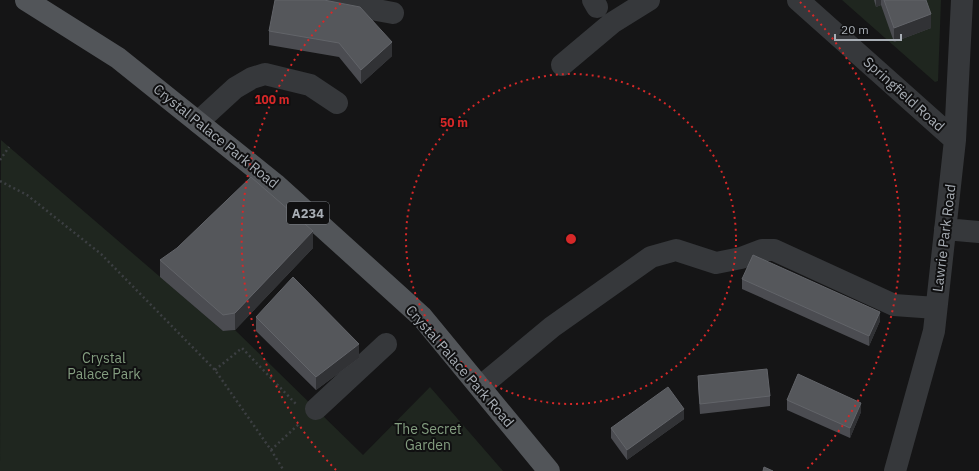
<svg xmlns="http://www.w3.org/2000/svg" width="979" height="471" viewBox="0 0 979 471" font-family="'IBM Plex Sans',sans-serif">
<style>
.green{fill:#1f261f}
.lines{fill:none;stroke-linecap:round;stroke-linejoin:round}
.path{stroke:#3c3f42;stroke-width:2.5;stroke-dasharray:2 3;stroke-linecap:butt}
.minor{stroke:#36383b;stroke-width:22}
.major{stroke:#525559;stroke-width:22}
.wall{fill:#4b4c51}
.shaded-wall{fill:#313235}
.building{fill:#55575b;stroke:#626469}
.ring{fill:none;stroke:#d62828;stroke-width:2;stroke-dasharray:2 4}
.labels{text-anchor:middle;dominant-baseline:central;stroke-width:4;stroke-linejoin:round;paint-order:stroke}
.shield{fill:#101011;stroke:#7a7f84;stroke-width:1}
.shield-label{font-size:13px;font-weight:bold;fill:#a8aeb5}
.street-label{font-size:14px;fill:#a8aeb5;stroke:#101011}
.park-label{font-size:14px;fill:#849e80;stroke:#101011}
.centre{fill:#d62828;stroke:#101011;stroke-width:2}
.ring-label{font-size:12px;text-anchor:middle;font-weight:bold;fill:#d62828;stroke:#101011;stroke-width:4;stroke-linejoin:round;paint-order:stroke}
</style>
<rect width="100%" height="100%" fill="#151516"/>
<path class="green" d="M842,0H941L938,81L935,82Z
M1,140L223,331L235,330L363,455L430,387L503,471H0Z"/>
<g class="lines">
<path class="path" d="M0,160L9,147
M0,181L27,195L101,254L215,370L271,450L284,471
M215,370L242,348L296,404
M271,450L300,423"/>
<path class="minor" d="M322,0L393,13
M593,0L597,7
M798,0L955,140
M562,65L612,23L649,0
M198,122L235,88L252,78L265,74L310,85L337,103
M945,229L979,232
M480,387L552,327L651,257L676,250L716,263L741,258L762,250H774L894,305L936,308
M316,409L386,344
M895,471L934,331L955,140L962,0"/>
<path class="major" d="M26,0L118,58L275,184L422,317L549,471"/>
</g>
<path class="wall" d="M874,0H926L931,28L894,42L881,5L876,7Z
M269,31L392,42V56L361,84L339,57L269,45Z
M313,248L235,330L223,331L160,277V260Z
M742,279L880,321L869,346L742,289Z
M256,317L359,358L316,390L256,331Z
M698,376L770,396V406L700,414L698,386Z
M787,400L861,412L850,438L787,410Z
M684,419L627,460L611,438V428Z"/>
<path class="shaded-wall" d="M876,0H881V5L876,7Z
M931,14V28L894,42V28Z
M392,42V56L361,84V70Z
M313,231V248L235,330V313Z
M880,312V321L869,346V336Z
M359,344V358L316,390V377Z
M861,403V412L850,438V428Z
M684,409V419L627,460V450Z"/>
<path class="building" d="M275,0H324L360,7L392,42L361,70L339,43L269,31Z
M884,0H926L931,14L894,28Z
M251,177L313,231L235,313L223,315L160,260L177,248Z
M753,255L880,312L869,336L742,279Z
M293,277L359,344L316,377L256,317Z
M767,369L770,396L700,404L698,376Z
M798,374L861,403L850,428L787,400Z
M668,387L684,409L627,450L611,428Z
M764,467L773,471H763Z"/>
<g class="ring">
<circle cx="571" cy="239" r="165"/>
<path d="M336 470A330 330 0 0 1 342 2M800 2A330 330 0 0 1 806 470"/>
</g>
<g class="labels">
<rect class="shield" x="287" y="202" width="42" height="22" rx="3"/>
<g class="shield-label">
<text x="308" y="213">A234</text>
</g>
<g class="street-label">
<text transform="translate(904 94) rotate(42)">Springfield Road</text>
<text transform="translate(216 136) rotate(39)">Crystal Palace Park Road</text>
<text transform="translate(944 238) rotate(-83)">Lawrie Park Road</text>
<text transform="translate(460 366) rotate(49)">Crystal Palace Park Road</text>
</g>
<g class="park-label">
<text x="104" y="358">Crystal<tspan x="104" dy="16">Palace Park</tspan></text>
<text x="428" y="429">The Secret<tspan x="428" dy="16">Garden</tspan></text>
</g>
</g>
<circle cx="571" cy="239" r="6" class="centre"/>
<g class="ring-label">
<text x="272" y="104">100 m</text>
<text x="454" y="127">50 m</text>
</g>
<path d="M835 34v6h66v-6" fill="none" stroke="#a8aeb5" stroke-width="2"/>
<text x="841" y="34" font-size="12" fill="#a8aeb5" stroke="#101011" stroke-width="3" paint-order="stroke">20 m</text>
</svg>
